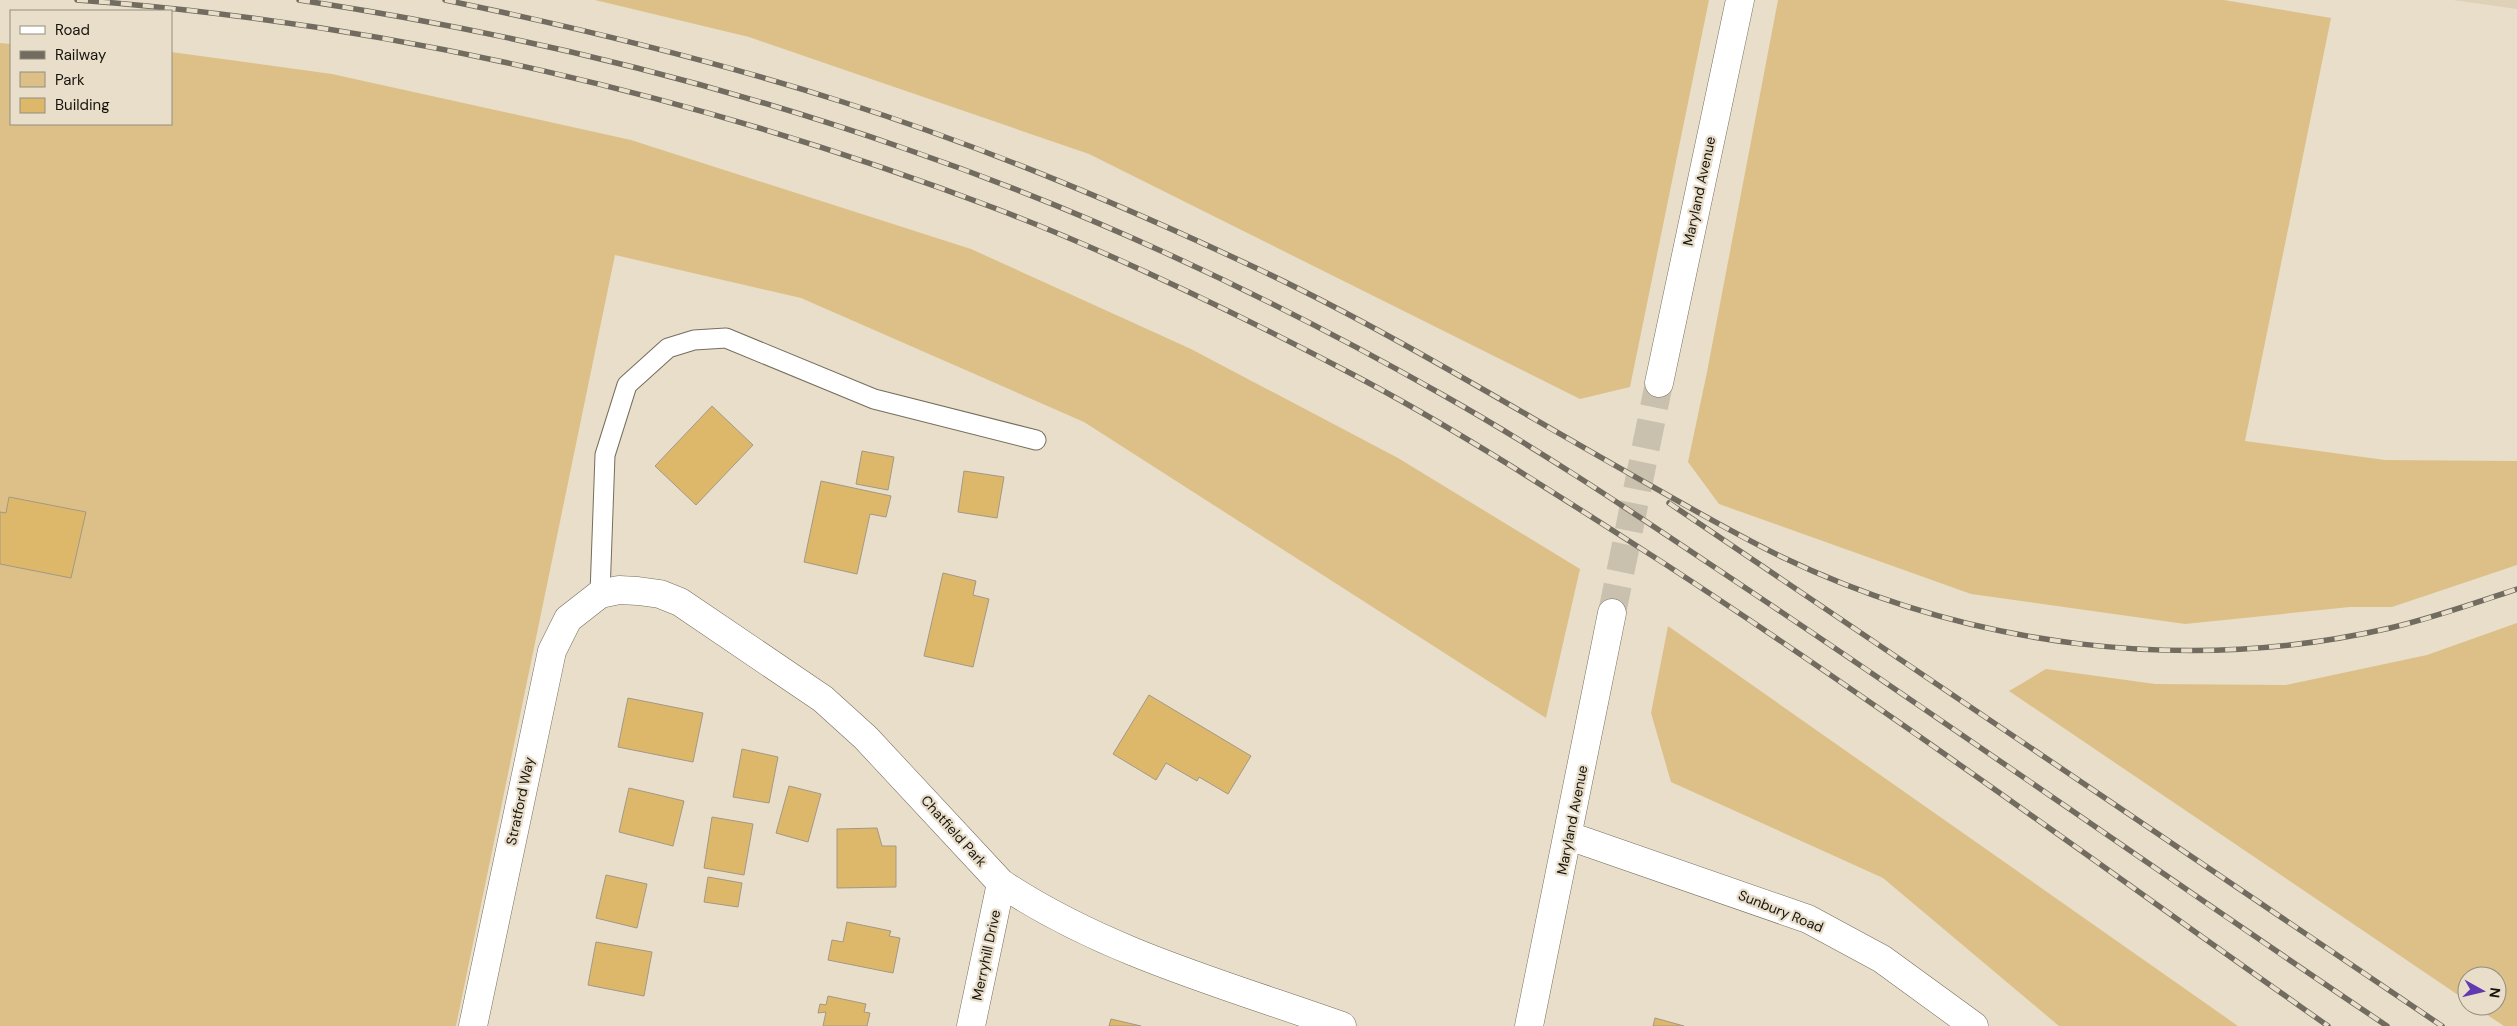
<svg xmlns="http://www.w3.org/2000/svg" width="2517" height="1026" viewBox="0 0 2517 1026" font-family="'DM Sans',sans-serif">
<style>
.built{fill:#dfd1b8}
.green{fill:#ddc088}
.building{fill:#deb86a;stroke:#a29885}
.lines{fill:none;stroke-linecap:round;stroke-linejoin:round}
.minor-tunnel{stroke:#c9c0ae;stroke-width:28;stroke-dasharray:28 14;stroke-linecap:butt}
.service-casing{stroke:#766d5c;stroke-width:21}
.minor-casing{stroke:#766d5c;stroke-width:29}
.service{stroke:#fff;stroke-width:19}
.minor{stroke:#fff;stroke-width:28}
.rail-casing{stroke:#726b5f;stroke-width:5.5}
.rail{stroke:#e8deca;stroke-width:4;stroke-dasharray:11;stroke-linecap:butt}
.labels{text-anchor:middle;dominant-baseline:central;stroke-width:4.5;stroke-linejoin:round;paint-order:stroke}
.street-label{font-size:14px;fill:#17130d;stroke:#e8deca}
</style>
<rect width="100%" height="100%" fill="#e8deca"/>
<path class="built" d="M2453,0H2517V9Z"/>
<path class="green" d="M595,0H1709L1630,387L1580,399L1089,154L749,37Z
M1778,0H2224L2331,18L2245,441L2385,460L2517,461V565L2392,607H2350L2185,624L1971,594L1719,504L1688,462L1707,372Z
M0,43L11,44V124H171V52L332,74L631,140L971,249L1191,349L1398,458L1580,569L1546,718L1084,422L801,298L615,255L456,1026H0Z
M2517,623V1026H2504L2474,1006H2497V976H2467V1001L2009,691L2046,669L2155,684L2286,685L2427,655Z
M1668,626L2238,1026H2059L1883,878L1671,782L1651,713Z"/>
<path class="building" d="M712,406L753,445L696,505L655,466Z
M862,451L894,457L888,490L856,484Z
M964,471L1004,477L997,518L958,512Z
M821,481L891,496L886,517L870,514L857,574L804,562Z
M9,497L86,512L71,578L0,564V512L6,513Z
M943,573L976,581L973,595L989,599L973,667L924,656Z
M1149,695L1251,756L1228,794L1199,777L1197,781L1166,763L1156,780L1113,754Z
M628,698L703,713L693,762L618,747Z
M742,749L778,757L769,803L733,797Z
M789,786L821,794L808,842L776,833Z
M629,788L684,801L673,846L619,832Z
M712,817L753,824L744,875L704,868Z
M877,828L882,846H896V887L837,888V829Z
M606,875L647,884L637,928L596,918Z
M708,877L742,883L738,907L704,902Z
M847,922L891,931L889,936L900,938L893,973L828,960L832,940L843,942Z
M596,942L652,952L644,996L588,985Z
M828,996L866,1004L864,1012L870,1013L867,1026H823L826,1012L818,1013L820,1004L826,1005Z
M1655,1018L1684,1026H1653Z
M1111,1019L1141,1026H1109Z"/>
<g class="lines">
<path class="minor-tunnel" d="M1612,613L1659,383"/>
<defs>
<path id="service" d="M600,594L605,455L627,385L668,348L694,340L726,338L874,399L1036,440"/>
<path id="minor" d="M1659,383L1740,0
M1569,836L1808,919L1882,959L1974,1026
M473,1026L552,651L568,619L600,594L619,590L638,591L660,594L680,602L823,699L866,738L1001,883C1104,952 1227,985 1342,1026
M971,1026L1001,883
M1529,1026L1612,613"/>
</defs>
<use href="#service" class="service-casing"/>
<use href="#minor" class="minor-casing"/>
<use href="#service" class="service"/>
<use href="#minor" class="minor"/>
<defs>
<path id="rail" d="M77,0C391,23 703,97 997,209C1117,255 1238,314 1352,374C1460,431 1562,498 1665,564C1890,711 2108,871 2328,1026
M299,0C505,31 709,80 906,149C1092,213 1272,298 1443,395C1553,457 1657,529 1762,599C1971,739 2177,885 2387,1026
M445,0C580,28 712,60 843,102C985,147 1122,205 1256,268C1392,332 1524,415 1655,488C1697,512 1739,536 1782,557C1970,647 2186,675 2390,628C2433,618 2475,603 2517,589
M1669,503L2442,1026"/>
</defs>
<use href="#rail" class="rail-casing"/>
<use href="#rail" class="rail"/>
</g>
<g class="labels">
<g class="street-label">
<text transform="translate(1699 191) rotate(-78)">Maryland Avenue</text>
<text transform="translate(520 801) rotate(-78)">Stratford Way</text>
<text transform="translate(1572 820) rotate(-79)">Maryland Avenue</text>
<text transform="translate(954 831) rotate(48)">Chatfield Park</text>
<text transform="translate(1781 911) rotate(22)">Sunbury Road</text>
<text transform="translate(986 955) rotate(-78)">Merryhill Drive</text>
</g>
</g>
<rect x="10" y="10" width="162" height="115" fill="#e8deca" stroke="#948d7e"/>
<rect x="20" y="26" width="25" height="8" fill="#ffffff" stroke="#948d7e"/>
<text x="55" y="35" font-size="15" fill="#17130d">Road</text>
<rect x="20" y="51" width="25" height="8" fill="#726b5f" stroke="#948d7e"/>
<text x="55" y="60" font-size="15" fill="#17130d">Railway</text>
<rect x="20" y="72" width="25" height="15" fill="#ddc088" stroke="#948d7e"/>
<text x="55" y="85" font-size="15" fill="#17130d">Park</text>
<rect x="20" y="98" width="25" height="15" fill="#deb86a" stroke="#948d7e"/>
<text x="55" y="110" font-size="15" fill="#17130d">Building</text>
<g transform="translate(2482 991) rotate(98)"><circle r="24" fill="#e8deca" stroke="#948d7e"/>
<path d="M0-4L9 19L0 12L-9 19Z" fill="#6139b1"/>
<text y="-8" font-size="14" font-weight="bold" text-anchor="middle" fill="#17130d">N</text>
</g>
</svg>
